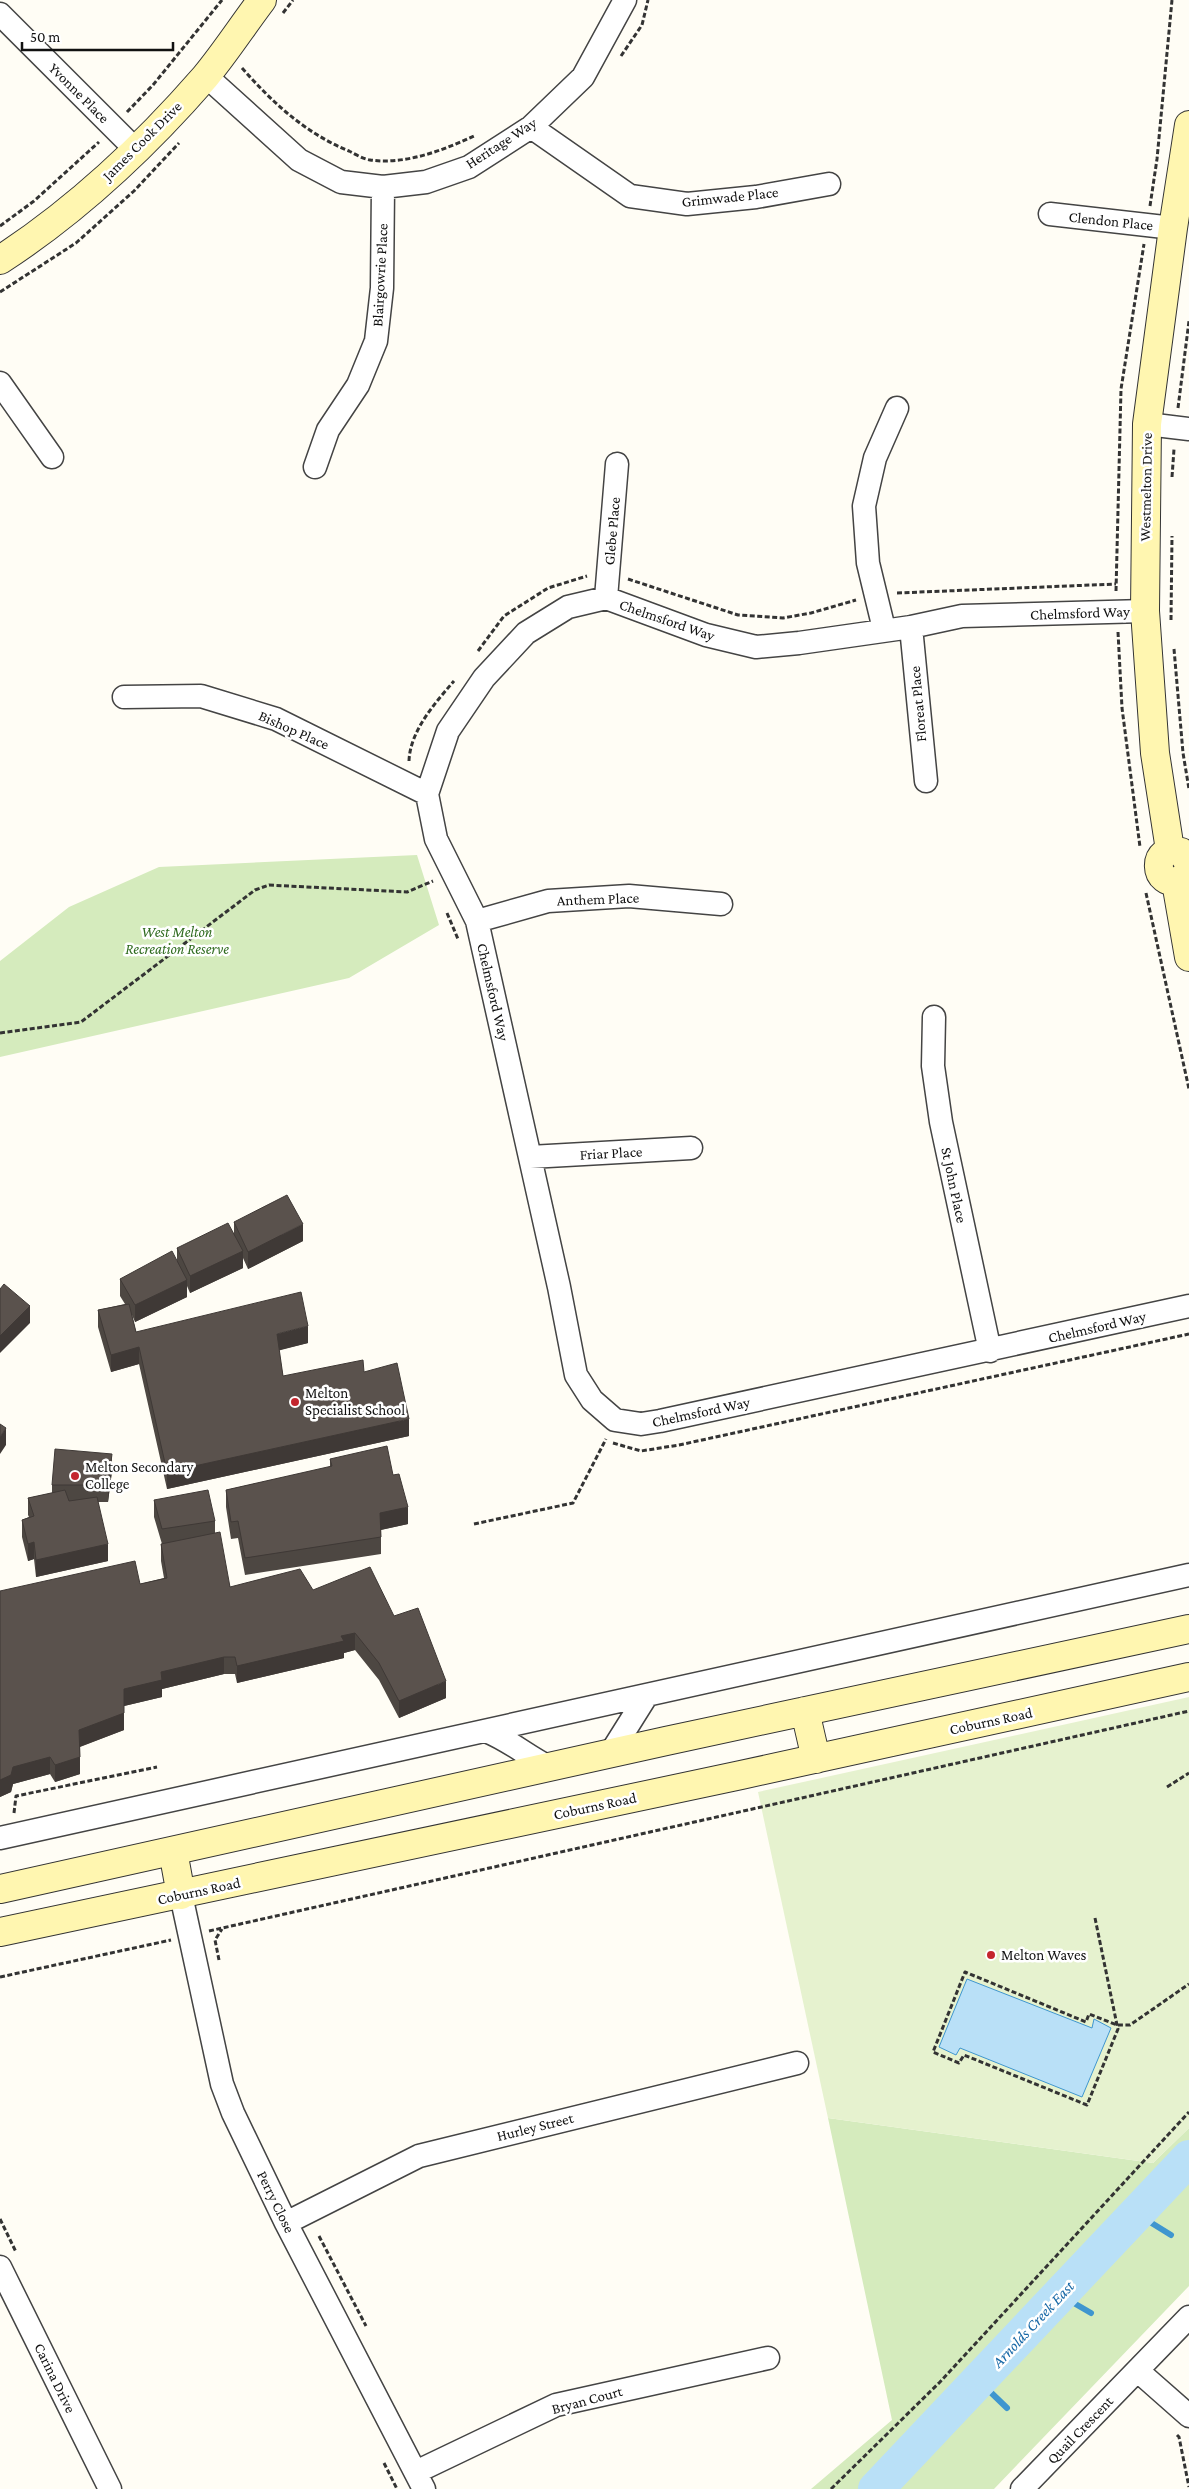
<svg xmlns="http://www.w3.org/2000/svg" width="1189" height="2489" viewBox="0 0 1189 2489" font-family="'Crimson Pro',serif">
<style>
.green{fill:#d5ebbd}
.pitch{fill:#e6f2cf}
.water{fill:#b9e0f7;stroke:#3f96cf}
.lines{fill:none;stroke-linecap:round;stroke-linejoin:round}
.stream{stroke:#3f96cf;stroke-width:6}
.river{stroke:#b9e0f7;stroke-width:36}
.street-casing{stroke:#444;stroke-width:25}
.secondary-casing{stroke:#333;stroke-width:30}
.path{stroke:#333;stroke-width:3;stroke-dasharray:5 2.5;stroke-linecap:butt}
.street{stroke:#fff;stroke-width:22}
.secondary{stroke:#fff6b0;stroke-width:28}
.wall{fill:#4d4742}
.shaded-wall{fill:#3f3936}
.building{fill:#5a524d;stroke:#3f3936}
.poi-dot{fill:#c4262e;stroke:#fff;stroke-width:2}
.labels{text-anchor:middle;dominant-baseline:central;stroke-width:5;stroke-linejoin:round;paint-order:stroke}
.street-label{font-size:15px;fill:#111;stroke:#fff}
.park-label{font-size:15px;font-style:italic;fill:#2f6b1f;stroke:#fff}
.poi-label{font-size:15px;fill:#111;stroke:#fff;text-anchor:start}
.water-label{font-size:16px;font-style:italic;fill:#1768a6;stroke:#fff}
</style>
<rect width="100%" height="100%" fill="#fffdf5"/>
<path class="green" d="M417,855L439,925L349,978L0,1057V961L69,907L159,867Z
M828,2118L1153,2163L1189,2128V2286L994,2489H811L892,2420Z"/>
<path class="pitch" d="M1189,1697V2128L1153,2163L828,2118L758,1792Z"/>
<path class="water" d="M967,1979L1092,2028L1094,2019L1111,2028L1082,2097L960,2048L956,2055L939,2047Z"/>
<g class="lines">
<path class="stream" d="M1158,2191L1164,2165
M1137,2214L1171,2235
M1060,2295L1091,2313
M979,2381L1007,2408"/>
<path class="river" d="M876,2489L1189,2158"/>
<defs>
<path id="street" d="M0,14L136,150
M206,76L299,160L341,182L383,187L426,182L469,167L531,127L583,77L625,0
M531,127L630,196L687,204L756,197L829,184
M1050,214L1173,228
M0,383L52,457
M1147,424L1189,429
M315,467L328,430L358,385L376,341L382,288L383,187
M606,598L617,464
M1145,611L962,616L911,627L799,643L756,647L706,635L606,598L568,607L526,633L484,678L448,731L427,794L436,839L477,921L559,1287L576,1375L592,1400L615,1420L641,1424L660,1421L1189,1306
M911,627L926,781
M884,629L868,563L864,506L875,458L897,408
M124,697L201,696L276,719L427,794
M477,921L548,901L629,896L721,904
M934,1017L933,1066L941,1122L990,1351
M530,1157L691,1148
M486,1731C509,1740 527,1756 549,1767
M610,1754L647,1695
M0,1838L1189,1575
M181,1895L222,2084L233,2113L286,2223L424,2489
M286,2223L419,2156L797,2063
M0,2267L110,2489
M1138,2371L1189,2416
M416,2472L556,2405L768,2358
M1022,2489L1189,2317"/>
<path id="secondary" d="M0,260C77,210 145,146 205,77C225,53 243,25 262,0
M1170,850L1155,753L1145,611L1147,424L1173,228L1189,125
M1189,862L1181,852C1151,843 1152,889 1181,880L1189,871
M1176,882L1189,957
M805,1711L816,1759
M173,1851L181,1895
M0,1889L666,1741L1189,1629
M0,1932L741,1775L1189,1677"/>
</defs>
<use href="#street" class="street-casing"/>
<use href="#secondary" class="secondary-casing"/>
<path class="path" d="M283,13L293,0
M621,56L642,25L648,0
M242,68C273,103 305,133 349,151C355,154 363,159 370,160C406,165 444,150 476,135
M127,112L153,85L222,0
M1150,206L1157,159L1172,0
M0,226L34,201L99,142
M0,292L76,243L134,191L179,143
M1178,408L1189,321
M1172,477L1174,449
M628,579L738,615L783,618L811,613L856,600
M1116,591L1121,389L1144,244
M897,593L1116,584
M1171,620L1172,536
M1118,632L1122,708L1140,847
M1174,649L1183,753L1189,789
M478,651L504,616L548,588L587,576
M409,761C410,731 435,703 454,681
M1146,893L1189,1089
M447,913L458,939
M0,1033L81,1022L255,890L269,885L407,892L433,881
M613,1443L641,1451L679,1445L1189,1334
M474,1524L573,1503L606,1439
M1167,1787L1189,1773
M14,1813L16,1796L157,1767
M1095,1918L1117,2025L1118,2029L1087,2105L964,2055L959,2063L933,2052L965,1972L1086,2022L1089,2014L1117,2025H1130L1189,1984
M209,1931L1189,1711
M219,1960L215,1940L222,1929
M0,1977L171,1940
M0,2219L16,2252
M319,2236L366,2326
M1177,2435L1179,2437L1189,2487
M384,2463L397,2489
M831,2489L940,2382L1189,2112"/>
<use href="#street" class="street"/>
<use href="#secondary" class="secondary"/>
</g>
<path class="wall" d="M234,1222L303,1241L248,1269L243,1258V1268L190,1293L187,1286V1297L135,1322L132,1315L136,1332L308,1343L279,1350L283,1376L364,1372L409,1436L167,1489L139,1364L111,1372L98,1327V1310L125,1304L120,1296V1279L177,1262V1248L234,1233Z
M330,1459L393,1475L408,1524L381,1530V1554L245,1575L238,1538L231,1539L226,1507V1490L330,1467Z
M112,1471L108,1502H98L108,1561L36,1577L34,1559L28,1561L22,1537V1520L29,1517L28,1515V1498L52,1493V1485Z
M154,1500L215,1521V1533L230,1587L313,1590L394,1616L446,1698L399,1718L379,1680L355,1650L344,1653V1658L237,1683L235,1674H224L162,1689V1697L124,1706V1730L80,1747V1774L55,1782L50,1774L13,1784L11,1792L0,1797V1591L140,1584L164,1578L161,1561V1544H162L154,1517Z"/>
<path class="shaded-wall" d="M303,1224V1241L248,1269V1252Z
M243,1251V1268L190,1293V1276Z
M187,1280V1297L135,1322V1305Z
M30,1306V1323L0,1353V1336Z
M308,1326V1343L277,1351V1334Z
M139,1347V1364L111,1372V1355Z
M409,1419V1436L167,1489V1472Z
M6,1428V1445L0,1454V1437Z
M112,1454V1471L108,1502V1485Z
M408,1507V1524L380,1530V1513Z
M34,1542V1559L28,1561V1544Z
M108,1544V1561L36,1577V1560Z
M355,1633V1650L344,1653V1658L237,1683V1666L341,1636Z
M224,1657V1674L162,1689V1697L124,1706V1689L161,1672Z
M446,1681V1698L399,1718V1701Z
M124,1713V1730L79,1747V1730Z
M50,1757V1774L13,1784L11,1792L0,1797V1780L13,1767Z
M80,1757V1774L55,1782V1765Z"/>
<path class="building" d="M287,1195L303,1224L248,1252L234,1222Z
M228,1223L243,1251L190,1276L177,1248Z
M172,1251L187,1280L135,1305L120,1279Z
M4,1284L30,1306L0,1336V1289Z
M301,1292L308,1326L277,1334L283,1376L363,1360L364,1372L397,1363L409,1419L167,1472L139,1347L111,1355L98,1310L129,1304L136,1332Z
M0,1424L6,1428L0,1437Z
M387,1446L393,1475L399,1474L408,1507L380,1513L381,1537L245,1558L238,1521L231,1522L226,1490L332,1466L330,1459Z
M55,1449L112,1454L108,1485H52Z
M65,1490L69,1501L97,1497L108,1544L36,1560L34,1542L28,1544L22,1520L34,1516L28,1498Z
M208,1490L215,1521L162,1529L154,1500Z
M220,1532L230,1587L300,1569L313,1590L370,1567L394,1616L418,1608L446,1681L399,1701L379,1663L355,1633L341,1636L344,1641L237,1666L235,1657H224L161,1672L162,1680L124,1689V1713L79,1730L80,1757L55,1765L50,1757L13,1767L11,1775L0,1780V1591L135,1561L140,1584L167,1578L161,1544Z"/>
<g class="poi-dot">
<circle cx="295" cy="1402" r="5"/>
<circle cx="75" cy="1476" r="5"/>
<circle cx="991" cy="1955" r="5"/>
</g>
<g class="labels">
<g class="street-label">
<text transform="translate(79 93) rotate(45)">Yvonne Place</text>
<text transform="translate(142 141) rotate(-45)">James Cook Drive</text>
<text transform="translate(501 143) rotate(-33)">Heritage Way</text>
<text transform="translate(730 197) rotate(-6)">Grimwade Place</text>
<text transform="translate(1111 221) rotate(6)">Clendon Place</text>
<text transform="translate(380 275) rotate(-87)">Blairgowrie Place</text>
<text transform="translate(1146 487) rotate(-89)">Westmelton Drive</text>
<text transform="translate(612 531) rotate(-85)">Glebe Place</text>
<text transform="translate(1080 613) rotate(-2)">Chelmsford Way</text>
<text transform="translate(667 620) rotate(19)">Chelmsford Way</text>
<text transform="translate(918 704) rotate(-95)">Floreat Place</text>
<text transform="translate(294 730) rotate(24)">Bishop Place</text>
<text transform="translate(598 899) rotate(-2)">Anthem Place</text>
<text transform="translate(493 992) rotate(77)">Chelmsford Way</text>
<text transform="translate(611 1153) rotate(-3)">Friar Place</text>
<text transform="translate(954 1185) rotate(78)">St John Place</text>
<text transform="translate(1097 1327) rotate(-13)">Chelmsford Way</text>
<text transform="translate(701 1412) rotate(-12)">Chelmsford Way</text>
<text transform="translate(991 1721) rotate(-12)">Coburns Road</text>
<text transform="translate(595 1806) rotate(-12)">Coburns Road</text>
<text transform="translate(199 1891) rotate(-12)">Coburns Road</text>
<text transform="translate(535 2127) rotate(-14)">Hurley Street</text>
<text transform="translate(276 2202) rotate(64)">Perry Close</text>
<text transform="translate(55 2378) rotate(64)">Carina Drive</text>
<text transform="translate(587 2400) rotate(-15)">Bryan Court</text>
<text transform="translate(1080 2430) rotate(-46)">Quail Crescent</text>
</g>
<g class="park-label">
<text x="177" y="932">West Melton<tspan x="177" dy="17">Recreation Reserve</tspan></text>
</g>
<g class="poi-label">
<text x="305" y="1393">Melton<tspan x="305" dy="17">Specialist School</tspan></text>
<text x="85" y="1467">Melton Secondary<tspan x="85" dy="17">College</tspan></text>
<text x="1001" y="1955">Melton Waves</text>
</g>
<g class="water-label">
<text transform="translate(1033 2324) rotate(-47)">Arnolds Creek East</text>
</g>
</g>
<path d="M22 42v8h151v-8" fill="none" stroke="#111111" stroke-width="2.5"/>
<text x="30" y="42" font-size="15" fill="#111111" stroke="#ffffff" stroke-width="4" paint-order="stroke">50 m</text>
</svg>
